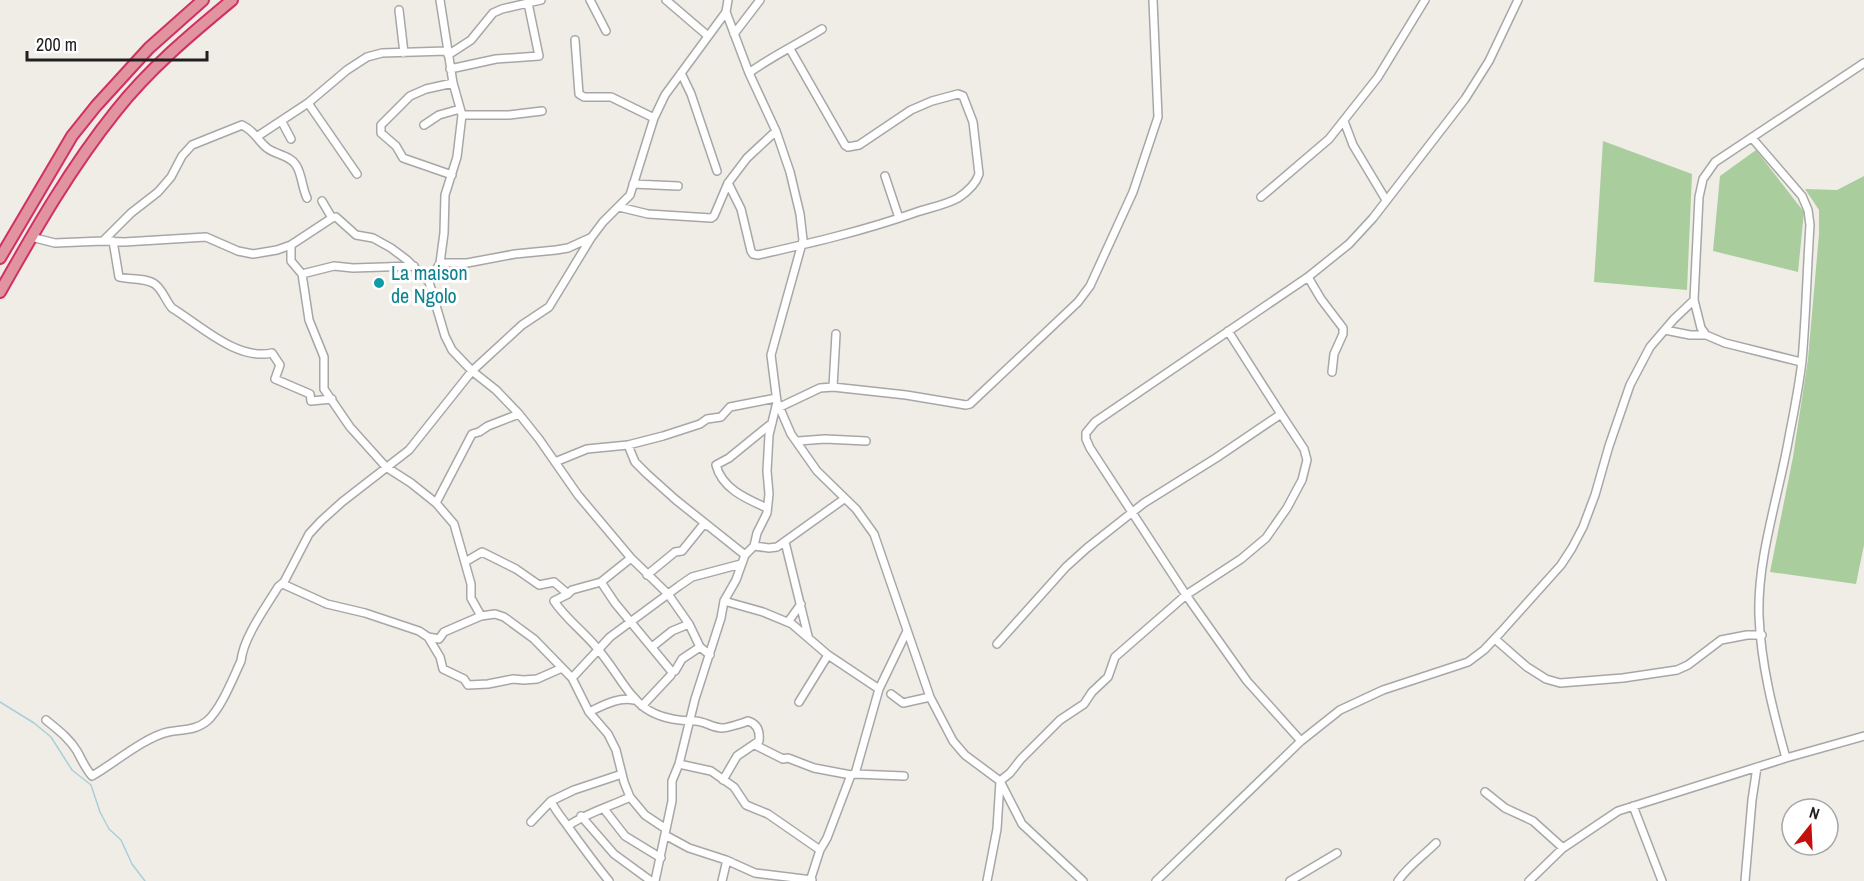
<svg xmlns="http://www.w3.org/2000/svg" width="1864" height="881" viewBox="0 0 1864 881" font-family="'Archivo Narrow',sans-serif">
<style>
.forest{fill:#aacd9e}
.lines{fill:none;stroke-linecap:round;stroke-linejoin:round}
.stream{stroke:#aacedb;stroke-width:1.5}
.minor-casing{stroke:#a7a7a7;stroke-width:10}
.highway-casing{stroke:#d13063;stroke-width:14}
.minor{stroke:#fff;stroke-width:7}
.highway{stroke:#e293a0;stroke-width:10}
.culture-dot{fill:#0f9aa8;stroke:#fff;stroke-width:2}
.labels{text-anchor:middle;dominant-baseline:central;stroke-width:6;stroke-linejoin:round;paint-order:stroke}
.culture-label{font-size:20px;fill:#0d838f;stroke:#fff;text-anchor:start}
</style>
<rect width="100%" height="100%" fill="#f0ede7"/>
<path class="forest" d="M1603,141L1692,174L1687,290L1594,282Z
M1756,150L1804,212L1798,272L1713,251L1720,176Z
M1864,176V545L1856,584L1770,572L1793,457L1808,359L1819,234V210L1805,189L1837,190Z"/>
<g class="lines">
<path class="stream" d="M0,702L34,723L51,737L72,770L91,785L100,812L109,829L121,840L132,864L145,881"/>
<defs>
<path id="minor" d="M590,0L606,31
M666,0L708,36
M399,10L404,53
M734,34L760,0
M575,40L579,94L584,97H611L654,118
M448,55L471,40L493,13L502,9L541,0
M450,69L496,59L539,56L528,3
M681,73L691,94L717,171
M749,73C772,56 798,44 822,29
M308,103L357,174
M462,115H509L542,111
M1344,121L1353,145L1386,200
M282,122L291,139
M424,125L439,115L460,109
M258,136L308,103L347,70L367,57L382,53L447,51
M1752,138L1802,196L1808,210L1810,225C1807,270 1806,316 1802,361C1799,386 1794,412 1789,437C1779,495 1757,558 1759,616C1761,665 1773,711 1786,758
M452,175L403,158L396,146L381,133V125L410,96L426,89L453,83
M885,176L899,218
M728,183L741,209L751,251L753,254L758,255C811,243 863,231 914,213C928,208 946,205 958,198C967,192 976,184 979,174L973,122L963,96L958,94L932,101L911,110L859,145L848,147L845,145L790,49
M633,184L678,186
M1261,197L1329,139L1378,77L1425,0
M322,201L332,218L336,217L356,235L373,238L391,248L407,260L429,282L445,336L452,350L472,371L496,390L519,414L539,439L578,495L631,558L668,594L689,624L700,647L710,655
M619,207L648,214L711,218L714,216L728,183L747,158L776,131
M31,237L55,243L103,241L124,242L206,237L238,251L253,254L277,250L291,245L332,218
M103,241L131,213L158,192L171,177L182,156L192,145L242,125C255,131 257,140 267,148C276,155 290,155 296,165C302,174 302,188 307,198
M113,241L119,277C129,280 147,277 156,285C163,291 166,301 172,308C200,325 237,361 272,353L280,365L275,379L310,394L311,401L332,399
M291,245V261L302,274L309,320L324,357V389L350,427L386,467L411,483L436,503L454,524L471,584V598L481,616
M440,263H467L515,254L556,250L568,248L590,238
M302,274L334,266L353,268L414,266
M1308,277L1321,299L1343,328V334L1334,354L1332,372
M429,282L440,263L444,233L445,195L457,157L462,115L453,83L440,0
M1665,330L1690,335H1706
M1801,362L1725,343L1706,335L1701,328L1694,300L1699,197L1703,179L1715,162L1864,63
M833,387L836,334
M778,404L791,434L817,471L856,509L874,534L930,697L953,741L965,755L1000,781L1022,824L1083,881
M780,407L820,388L833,387L906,395L966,405L970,404L1078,302L1090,286L1133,192L1158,117L1153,0
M798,441L825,439L866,441
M628,445L635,462L647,474L676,500L745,555
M555,462L587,449L628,445L663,436L700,424L707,419L721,417L730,407L776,398
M436,503L472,434L479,432L488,426L519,414
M767,508C747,499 722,489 716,465L729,458L772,423
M785,542L808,636
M754,546L769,548L777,547L844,499
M465,562L482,552L516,569L539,585L554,582L568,594L572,590L601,582L631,558
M647,575L675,552L682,551L703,525L708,526
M601,582L615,603L672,672
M568,594L554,601C566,619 583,631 597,648C632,690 633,720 695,721C704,721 713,728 722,728C727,728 743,723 748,721C758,724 760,732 759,741L737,756L723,780
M724,601L763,612L792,624L828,655L879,689
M788,622L801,604
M428,637L440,657L443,669L464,679L468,685L488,684L513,679L524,680L537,679L562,668
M1495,639L1527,667L1546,679L1560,683L1623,678L1677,670L1688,665L1721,640L1747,635H1762
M997,644L1066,567L1087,548L1144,503L1216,458L1281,414L1228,331
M652,647L672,631L689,624
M572,678L610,637L679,586L692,577L741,564
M891,694L903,703L930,697
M799,702L828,655
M642,706L671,675L672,672L675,671L682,659L700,647
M589,712C604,705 617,697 634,700
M46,720C58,730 69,738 77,751C82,760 85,768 92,776C113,764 145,737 168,732C183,729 195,731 207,721C221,709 233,678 241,661C243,638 266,607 278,587L284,582
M1301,741L1247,681L1186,595L1090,448L1086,439V433L1095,422L1308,277L1349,244L1373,218L1465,99L1489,61L1518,0
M755,745L783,759L788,758L814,768L851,775
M679,764L711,771L734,787L746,805L768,814L820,850
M855,774L904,776
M1485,792L1505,808L1533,821L1563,848
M551,801C556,812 563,819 569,828C582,846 595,864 609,881
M1633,806L1662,881
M604,809L625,836L661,858
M581,816L614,854L651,881
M531,822L551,801L574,790L622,774
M568,826C586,813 609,807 630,797
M666,829L645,815L630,797L624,782L616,750L608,734L589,712L572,678L534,639L504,617L495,614L481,616L444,632L439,639L428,637L419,631L365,613L327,604L285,585L284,582L309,534L321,521L342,502L409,450L472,371L522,325L549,307L591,238L603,222L630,195L654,118L665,95L726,12L728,0
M665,835L689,848L726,860L755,873L812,880
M655,881L672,801V781L679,764L695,699L721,618L724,601L736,580L745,555L754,546L757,533L767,513L769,494L767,471L769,435L777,402L771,355L803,240L800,214L790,172L776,131L749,73L726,12
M722,881L726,864L727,861L731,862
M810,881L820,850L827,838L851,775L855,774L879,689L907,631
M987,881L997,829L1000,781L1010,773L1021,759L1060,720L1084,704L1092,692L1108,677L1115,657L1186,595L1241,559L1266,538L1287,508L1302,480L1307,460L1304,449L1281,414
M1156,881L1301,741L1340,710L1383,690L1468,662L1484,650L1501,632L1561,565L1572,548L1583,527L1595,495L1609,446L1630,385L1650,347L1674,319L1694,300
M1290,881L1337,853
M1398,881C1408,866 1423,856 1436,843
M1529,881L1563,848L1618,811L1786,758L1864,736
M1745,881L1752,800L1757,767"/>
<path id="highway" d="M0,258L72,136L96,106L149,48L203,0
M0,292C35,230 71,167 116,111C149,69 191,34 232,0"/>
</defs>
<use href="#minor" class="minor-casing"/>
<use href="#highway" class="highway-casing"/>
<use href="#minor" class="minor"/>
<use href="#highway" class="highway"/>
</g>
<circle class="culture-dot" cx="379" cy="283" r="6"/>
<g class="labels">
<g class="culture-label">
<text x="391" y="272">La maison<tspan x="391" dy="23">de Ngolo</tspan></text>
</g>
</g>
<g transform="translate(1810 827) rotate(18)"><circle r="28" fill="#ffffff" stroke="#a6a6a6" stroke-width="1.5"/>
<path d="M0-4.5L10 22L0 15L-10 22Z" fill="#c4100c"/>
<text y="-9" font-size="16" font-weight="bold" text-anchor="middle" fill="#202020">N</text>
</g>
<path d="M27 51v9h180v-9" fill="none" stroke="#202020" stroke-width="3"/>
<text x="36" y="51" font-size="18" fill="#202020" stroke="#ffffff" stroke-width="4.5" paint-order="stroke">200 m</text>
</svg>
